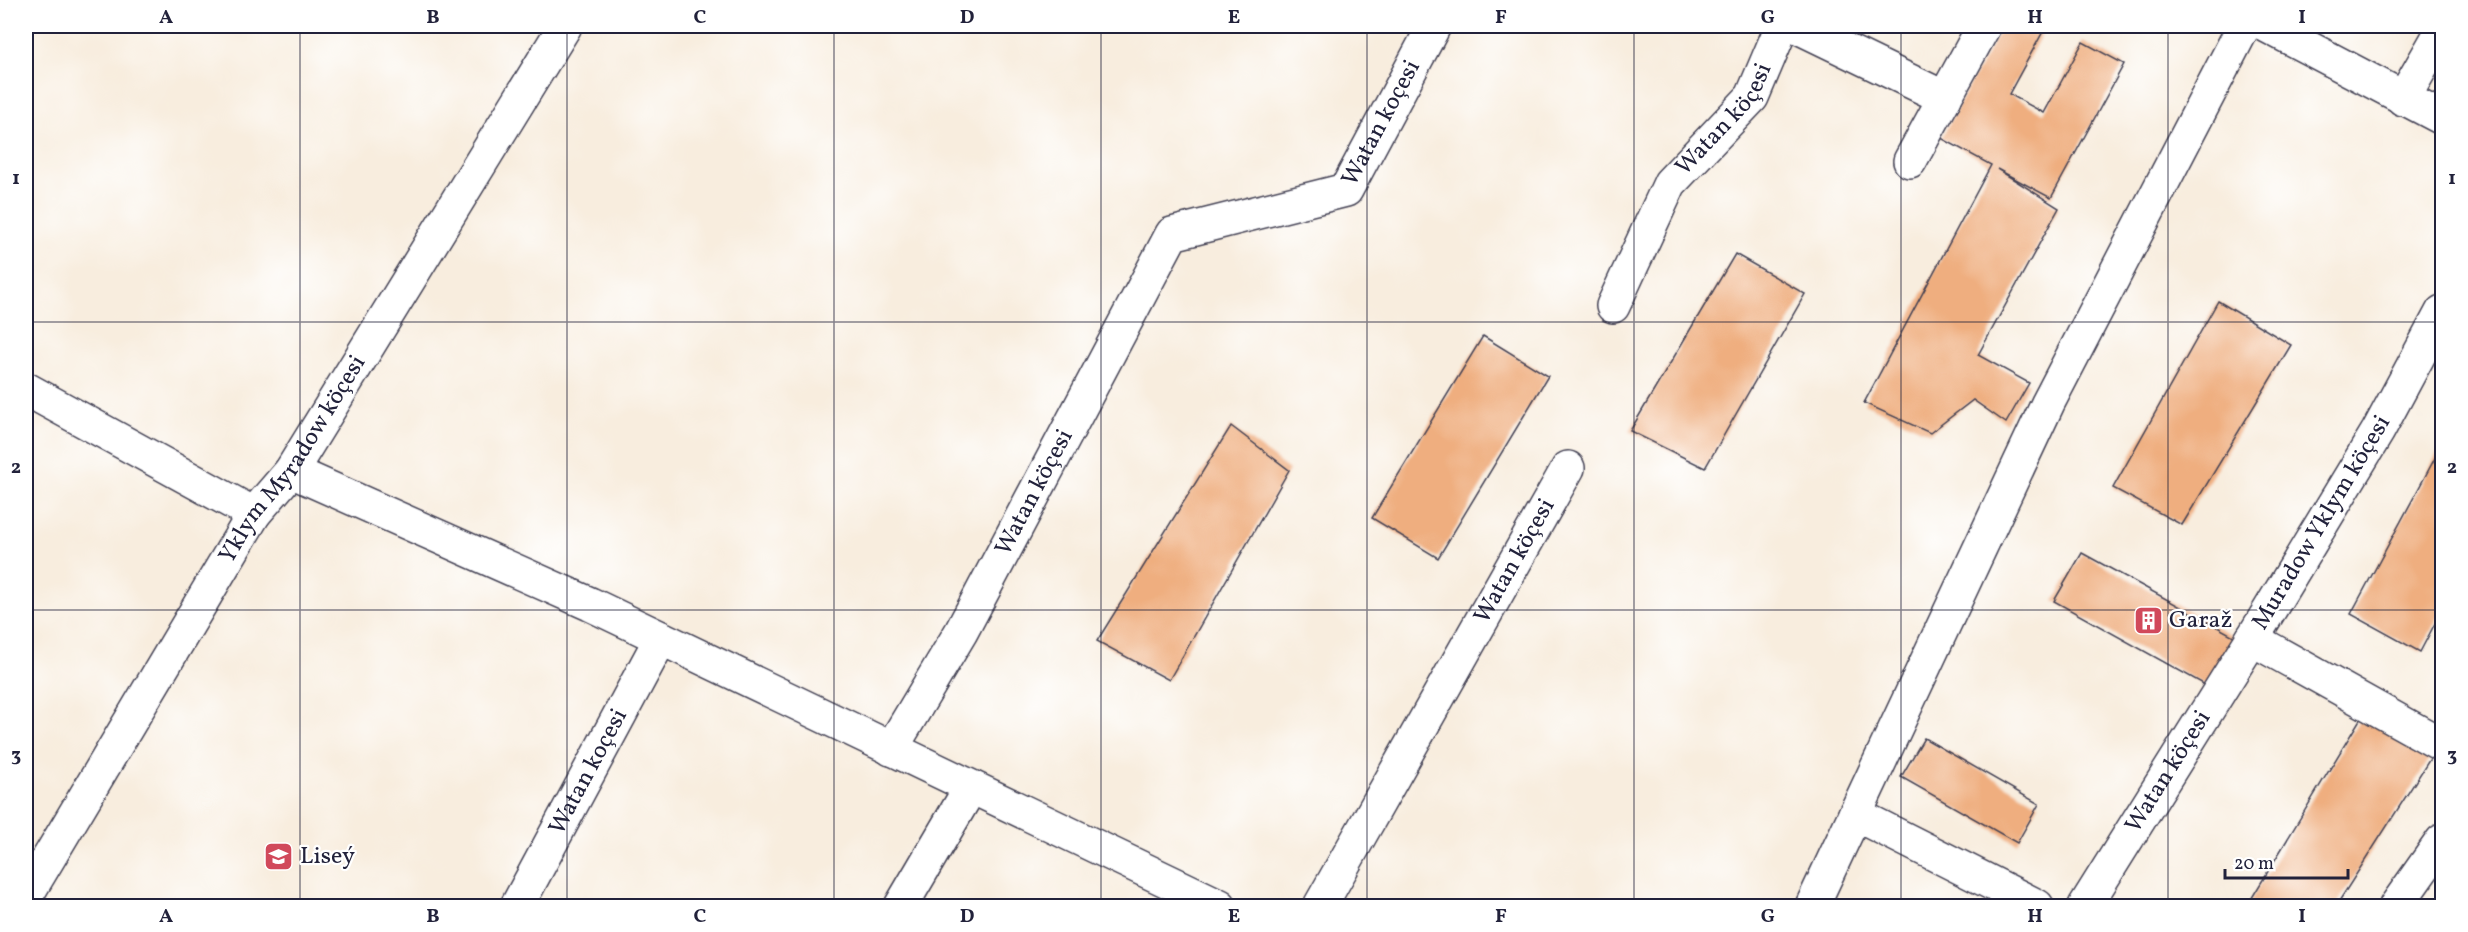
<svg xmlns="http://www.w3.org/2000/svg" width="2468" height="932" viewBox="0 0 2468 932" font-family="Vollkorn,serif">
<style>
.building{fill:#efae7f}
.lines{fill:none;stroke-linecap:round;stroke-linejoin:round}
.minor-casing{stroke:#424053;stroke-width:36}
.minor{stroke:#fff;stroke-width:33}
.grid{fill:none;stroke:#22223b;stroke-width:1.5;stroke-opacity:0.55}
.labels{text-anchor:middle;dominant-baseline:central;stroke-width:4.5;stroke-linejoin:round;paint-order:stroke}
.street-label{font-size:24px;fill:#22223b;stroke:#fff}
.poi-label{font-size:24px;fill:#22223b;stroke:#fff;text-anchor:start}
.neatline{fill:none;stroke:#22223b;stroke-width:2}
.grid-label{font-size:20px;text-anchor:middle;font-weight:bold;fill:#22223b}
</style>
<rect width="100%" height="100%" fill="#fff"/>
<filter id="ink" filterUnits="userSpaceOnUse"><feTurbulence type="fractalNoise" baseFrequency=".0167" numOctaves="2"/><feDisplacementMap in="SourceGraphic" scale="12" xChannelSelector="R" yChannelSelector="G"/><feConvolveMatrix kernelMatrix="1 2 1 2 8 2 1 2 1" color-interpolation-filters="sRGB"/></filter>
<filter id="wash" filterUnits="userSpaceOnUse"><feTurbulence type="fractalNoise" baseFrequency=".008" numOctaves="4" result="noise"/><feDisplacementMap in="SourceGraphic" scale="24" xChannelSelector="R" yChannelSelector="G"/><feGaussianBlur stdDeviation="1.35" result="paint"/><feColorMatrix in="noise" values="0 0 0 0 0 0 0 0 0 0 0 0 0 0 0 0 0 1.4 0 .05"/><feComposite in="paint" operator="in"/></filter>
<g filter="url(#wash)">
<rect width="100%" height="100%" fill="#f8edde"/>
<g id="blocks">
<path class="building" d="M2002,26H2046L2009,94L2044,113L2083,42L2124,64L2051,198L1997,169L2059,208L1978,355L2029,383L2006,423L1973,400L1930,433L1864,403L1991,165L1941,138Z
M1735,254L1805,294L1705,468L1630,431Z
M2218,301L2291,345L2182,525L2113,488Z
M1483,336L1548,376L1438,558L1372,518Z
M1231,426L1289,470L1169,680L1097,641Z
M2442,445V610L2420,652L2351,614Z
M2082,553L2243,641L2216,691L2054,601Z
M2362,716L2433,754L2336,906H2247Z
M1924,738L2039,804L2017,843L1901,777Z"/>
</g>
</g>
<g filter="url(#ink)">
<use href="#blocks" fill-opacity="0" stroke="#424053" stroke-width="1.5"/>
<g class="lines">
<defs>
<g id="minor">
<path d="M1796,26L1945,98"/>
<path d="M2267,26L2442,118"/>
<path d="M2403,99L2442,31"/>
<path d="M1910,161L1984,26"/>
<path id="s1" d="M1613,306L1670,183L1752,97L1782,26"/>
<path d="M2442,312L2378,431L2252,639L2442,745"/>
<path d="M26,389L254,514"/>
<path d="M291,471L590,604L1220,906"/>
<path id="s2" d="M891,749L961,632L1172,234L1346,190L1434,26"/>
<path d="M1855,814L2037,906"/>
<path id="s3" d="M26,896L254,514L291,471L565,26"/>
<path id="s4" d="M517,906L661,638"/>
<path d="M901,906L971,787"/>
<path id="s5" d="M1320,906L1568,468"/>
<path d="M1812,906L2048,403L2244,26"/>
<path id="s6" d="M2085,906L2252,639"/>
<path d="M2396,906L2442,841"/>
</g>
</defs>
<use href="#minor" class="minor-casing"/>
<use href="#minor" class="minor"/>
</g>
</g>
<path class="grid" d="M300,26V906M567,26V906M834,26V906M1101,26V906M1367,26V906M1634,26V906M1901,26V906M2168,26V906M26,322H2442M26,610H2442"/>
<defs>
<symbol id="building-square" viewBox="-11 -11 22 22"><rect x="-9" y="-9" width="18" height="18" rx="4" fill="#d1495b" stroke="#fff"/><path d="M-4-6H4V6H1V3H-1V6H-4ZM-2.5-4.3h1.7v1.8h-1.7ZM.8-4.3h1.7v1.8H.8ZM-2.5-1h1.7V.8h-1.7ZM.8-1h1.7V.8H.8Z" fill="#fff"/></symbol>
<symbol id="school-square" viewBox="-11 -11 22 22"><rect x="-9" y="-9" width="18" height="18" rx="4" fill="#d1495b" stroke="#fff"/><path d="M0-5L7-2L0 1L-7-2ZM-4 1L0 2.5L4 1V4Q0 6-4 4Z" fill="#fff"/></symbol>
</defs>
<g fill-rule="evenodd">
<use href="#building-square" x="2132" y="604" width="33" height="33"/>
<use href="#school-square" x="262" y="840" width="33" height="33"/>
</g>
<g class="labels">
<g class="street-label">
<text stroke="none"><textPath href="#s1" startOffset="220">Watan köçesi</textPath></text>
<text stroke="none"><textPath href="#s2" startOffset="842">Watan koçesi</textPath></text>
<text stroke="none"><textPath href="#s3" startOffset="512">Yklym Myradow köçesi</textPath></text>
<text stroke="none"><textPath href="#s2" startOffset="294">Watan köçesi</textPath></text>
<text transform="translate(2322 523) rotate(-59)">Muradow Yklym köçesi</text>
<text stroke="none"><textPath href="#s5" startOffset="396">Watan köçesi</textPath></text>
<text stroke="none"><textPath href="#s4" startOffset="152">Watan koçesi</textPath></text>
<text stroke="none"><textPath href="#s6" startOffset="158">Watan köçesi</textPath></text>
</g>
<g class="poi-label">
<text x="2169" y="621">Garaž</text>
<text x="300" y="857">Liseý</text>
</g>
</g>
<rect width="2468" height="932" fill="none" stroke="#fff" stroke-width="66"/>
<path d="M2225 869v9h123v-9" fill="none" stroke="#22223b" stroke-width="3"/>
<text x="2234" y="869" font-size="18" fill="#22223b" stroke="#ffffff" stroke-width="4.5" paint-order="stroke">20 m</text>
<rect x="33" y="33" width="2402" height="866" class="neatline"/>
<g class="grid-label">
<text x="166" y="23">A</text>
<text x="433" y="23">B</text>
<text x="700" y="23">C</text>
<text x="967" y="23">D</text>
<text x="1234" y="23">E</text>
<text x="1501" y="23">F</text>
<text x="1768" y="23">G</text>
<text x="2035" y="23">H</text>
<text x="2302" y="23">I</text>
<text x="16" y="184">1</text>
<text x="2452" y="184">1</text>
<text x="16" y="473">2</text>
<text x="2452" y="473">2</text>
<text x="16" y="761">3</text>
<text x="2452" y="761">3</text>
<text x="166" y="922">A</text>
<text x="433" y="922">B</text>
<text x="700" y="922">C</text>
<text x="967" y="922">D</text>
<text x="1234" y="922">E</text>
<text x="1501" y="922">F</text>
<text x="1768" y="922">G</text>
<text x="2035" y="922">H</text>
<text x="2302" y="922">I</text>
</g>
</svg>
